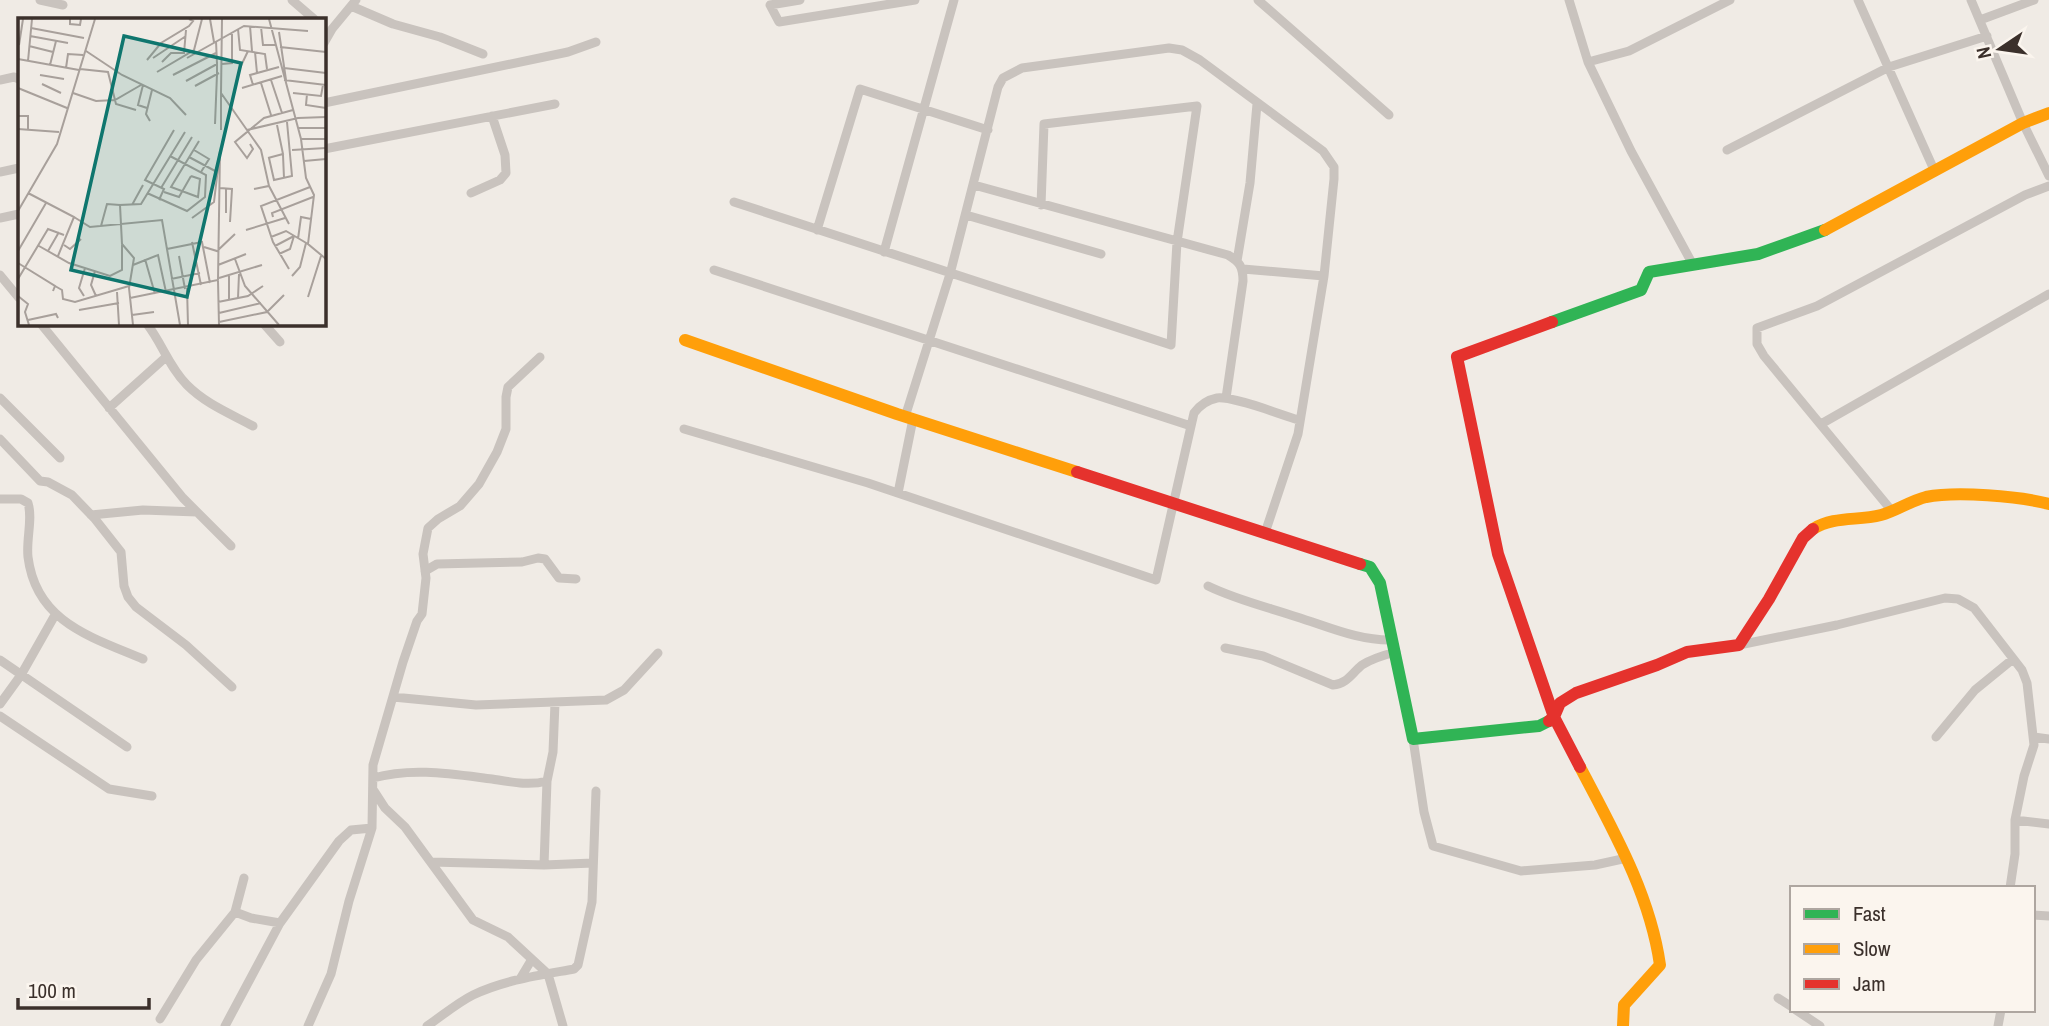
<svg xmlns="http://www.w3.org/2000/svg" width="2049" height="1026" viewBox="0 0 2049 1026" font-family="'Archivo Narrow',sans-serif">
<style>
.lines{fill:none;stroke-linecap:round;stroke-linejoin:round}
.street{stroke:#c9c3be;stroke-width:9}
.fast{stroke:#30b455;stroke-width:12}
.slow{stroke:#ff9f0a;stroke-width:12}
.jam{stroke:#e5322d;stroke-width:12}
.inset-road{fill:none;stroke:#a8a09b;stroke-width:2}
.view{fill:#0f766e;fill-opacity:0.15;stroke:#0f766e;stroke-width:3.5}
.inset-edge{fill:none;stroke:#3b302b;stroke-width:3.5}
</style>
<rect width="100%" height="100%" fill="#f0ebe5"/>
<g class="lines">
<path class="street" d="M40,0L63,5
M292,0L314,19
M800,0L770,5L779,22L915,0
M1258,0L1389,115
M1569,0L1588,62L1631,151L1692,263
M1858,0L1935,172
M1971,0L2023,123L2049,176
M351,6L393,24L440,37L483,54
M1980,20L2034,0
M324,43L332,29L356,0
M1588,62L1629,51L1730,0
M0,80L14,77L19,79
M324,103L568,52L596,42
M324,149L555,104
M1727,150L1889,67L1987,36
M0,172L19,168
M974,185L1228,255C1240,262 1243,267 1243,281L1226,398
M471,193L500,180L506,173L505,155L492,116
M734,202L1171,345L1177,242L1197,106L1044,124L1041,205
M966,215L1101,254
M0,218L19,214
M817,230L860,89L988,130
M884,252L954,0
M1237,261L1250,183L1257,104
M1243,269L1324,276
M714,270L1191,426
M0,275L19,298
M41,324L183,498L231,546
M147,324C162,343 169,367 187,385C206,404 229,413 253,426
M264,324L280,342
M0,398L60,458
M109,408L166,357
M905,417L950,274L998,87L1003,78L1022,68L1169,48L1182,50L1200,60L1323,151L1334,167V179L1324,276L1298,434L1265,533
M1821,424L2049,294
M684,429L868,483L1156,580L1194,413C1200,405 1207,400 1217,398C1234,396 1281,415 1299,420
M0,439L40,481L48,482L72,495L95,519L121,552L124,586L128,597L136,607L186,645L232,687
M898,493L913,419
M0,499H21L28,503C33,519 26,539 28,557C36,622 91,637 143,659
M1892,511L1764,356L1757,344V328L1817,306L2025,195L2049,186
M91,515L143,510L197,512
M425,571L437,564L522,562L538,558L545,559L559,578L576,579
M1208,586C1237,600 1267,607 1297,617C1329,627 1359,641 1393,640
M1739,645L1837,625L1945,598L1958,599L1974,608L2022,670L2027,683L2034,745L2024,776L2015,820V854L2010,888
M1225,648L1263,656L1333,685C1347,684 1352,673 1362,665C1373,658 1384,655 1396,652
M0,660L127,747
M393,697L476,705L606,700L624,690L658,653
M0,704L21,675L55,615
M0,716L109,789L152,796
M1936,737L1975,690L2013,659
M2034,737L2049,739
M1413,739L1424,812L1433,846L1521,871L1595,865L1627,858
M373,778C412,767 452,774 492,779C511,782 529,786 547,781L553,752L555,703
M374,791L385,808L405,827L473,920L508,937L548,974L563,1026
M2015,820L2049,824
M431,862L544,865L593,863
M544,865L547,781
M235,912L251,918L280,923L339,841L351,830L372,828
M2033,915L2049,916
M520,979L532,959
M1778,998L1792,1007
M1796,1010L1820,1026
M160,1019L196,960L235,912L244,878
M225,1026L280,923
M308,1026L331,974L349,901L372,828L373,765L403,662L417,621L422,614L426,578L423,554L428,528L438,519L460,506L479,484L497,452L506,429V397L508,387L540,357
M427,1026C442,1016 457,1003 473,995C504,980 541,975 574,969L578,965L592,902L596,791
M1998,1026L2001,1010"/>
<path class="fast" d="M1552,322L1641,290L1649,272L1758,254L1825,230
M1360,564L1370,567L1380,583L1413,739L1539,726L1549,721"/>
<path class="slow" d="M1825,230L2023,123L2049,113
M685,340L897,414L1077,472
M1813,529C1834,516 1857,521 1881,515C1896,511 1910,501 1926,497C1956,491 2019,496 2049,504
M1580,767C1613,830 1650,894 1660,965L1624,1005L1623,1026"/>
<path class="jam" d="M1552,322L1457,357L1498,554L1554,717L1580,767
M1077,472L1360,564
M1549,721L1554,717L1560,703L1576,693L1657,665L1687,652L1739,645L1769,599L1803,538L1813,529"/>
</g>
<g transform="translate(18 18)">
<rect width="308" height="308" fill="#f0ebe5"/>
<path class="inset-road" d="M52,1V6L62,7L63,1M192,1L196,24M204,1L203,75L243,132L251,168M251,1L283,121L288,160L296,177L290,226L308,241M232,8L234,33M243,9L245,27H257M13,10L66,20M220,11L222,32L247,36L249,51M261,14L268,62M12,18L50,25M198,23L199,46M1,27L5,1M11,28L35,34M262,29L308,34M68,33L104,57L152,80L168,97M237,34L239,55M135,40L168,18M169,40L226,8L290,13M0,41L61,52M129,42L143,25L171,8L175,3L171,1M10,43L14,1M144,44L153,35H166L168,12M204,46L214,45V14M32,47L38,23M48,50L50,36L65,37M266,50L308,55M62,51L90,54L98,86L118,92M221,52L230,33M139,54L176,32L184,1M22,57L46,61M155,57L198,35M253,62L264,95M266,62L308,67M168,63L199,46V56M243,65L253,97M24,66L43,75M125,67L120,87L129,90M235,67L232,57L261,49M177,68L201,55M0,70L49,90M224,70L264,58M55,75L78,83L97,82L123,67M275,75L303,78L305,67M289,76L288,87L308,90M0,98H10V112M132,103L128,96L134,72M197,106L199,56M280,110H308M0,111L41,114M203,112V75M229,112L280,100L308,99M283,121H308M232,126L235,131L229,140L217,124L246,100L275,92M176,132L191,141L183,154M274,132L308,130M265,137L266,160M171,139L199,154M250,140L265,136L259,107M251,140L256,162L274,158L269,104M286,143L308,141M173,158L182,161L180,179L153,169L181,123M143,170L174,119M202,170L214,171L212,204M208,170V195M236,171L251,168L271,206M146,174L161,179L173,158M10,175L56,199L40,238M129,175L169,193L187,179L188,157L152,138M141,182L146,171L127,162L156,112M114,187L125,167M0,193L39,126L77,1M56,199L72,209L144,202L162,307M255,199L254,195L295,179M83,208L89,186L102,187M228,212L267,200M253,219L268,213L290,226M280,221L283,199L293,201M174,224L183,267M46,227L52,231L63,221M21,228L51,245L92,258L104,252V227M257,228L276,218M186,229L199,233L217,216M149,231L184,224L192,265M0,233L28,185M30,233L41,214M261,236L272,231L276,218M161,238L167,271M127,241L137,276M217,241L227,268L261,307M0,245L37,268L35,273M115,247L140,237L148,274M200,247L228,236M271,251L255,224L243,188L292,169M77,253L73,267L78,278M274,258L282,249L288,225M201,260L244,247M0,261L30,211L46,217M153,261L182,255M200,263L201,307M37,268L44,272L45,281L57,284L111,268M169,270L170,307M99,274L101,307M0,278L10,286L7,294L11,307M66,278L61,270L67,250M290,279L303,238M112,280L200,262L202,133L196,184L174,200M220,280L221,256M211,282V258M200,284L230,278L245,268M61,292L101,285M201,295L243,285M114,297L136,294M10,302L38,296L40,300M201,304L249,294L266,277M115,307L111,270L116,240L104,226L102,187L123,186L167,114"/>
<path class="view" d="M106,18L223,45L169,279L53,252Z"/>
<rect width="308" height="308" class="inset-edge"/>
</g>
<rect x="1790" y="886" width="245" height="126" fill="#fbf5ee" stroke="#aea6a0" stroke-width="2"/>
<rect x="1804" y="909" width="35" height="10" fill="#30b455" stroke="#aea6a0" stroke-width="2"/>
<text x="1853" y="921" font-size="21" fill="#3b302b">Fast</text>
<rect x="1804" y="944" width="35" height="10" fill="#ff9f0a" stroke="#aea6a0" stroke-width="2"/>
<text x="1853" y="956" font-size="21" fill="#3b302b">Slow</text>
<rect x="1804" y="979" width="35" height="10" fill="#e5322d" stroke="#aea6a0" stroke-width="2"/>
<text x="1853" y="991" font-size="21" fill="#3b302b">Jam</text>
<g transform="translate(2000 49) rotate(257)" stroke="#fbf5ee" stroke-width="5" paint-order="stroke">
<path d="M0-5L12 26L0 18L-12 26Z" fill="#3b302b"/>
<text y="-10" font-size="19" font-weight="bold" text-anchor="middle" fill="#3b302b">N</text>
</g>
<path d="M18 998v10h131v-10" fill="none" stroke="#3b302b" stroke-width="3.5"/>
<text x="28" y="998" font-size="21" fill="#3b302b" stroke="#fbf5ee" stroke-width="5" paint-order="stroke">100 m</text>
</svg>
